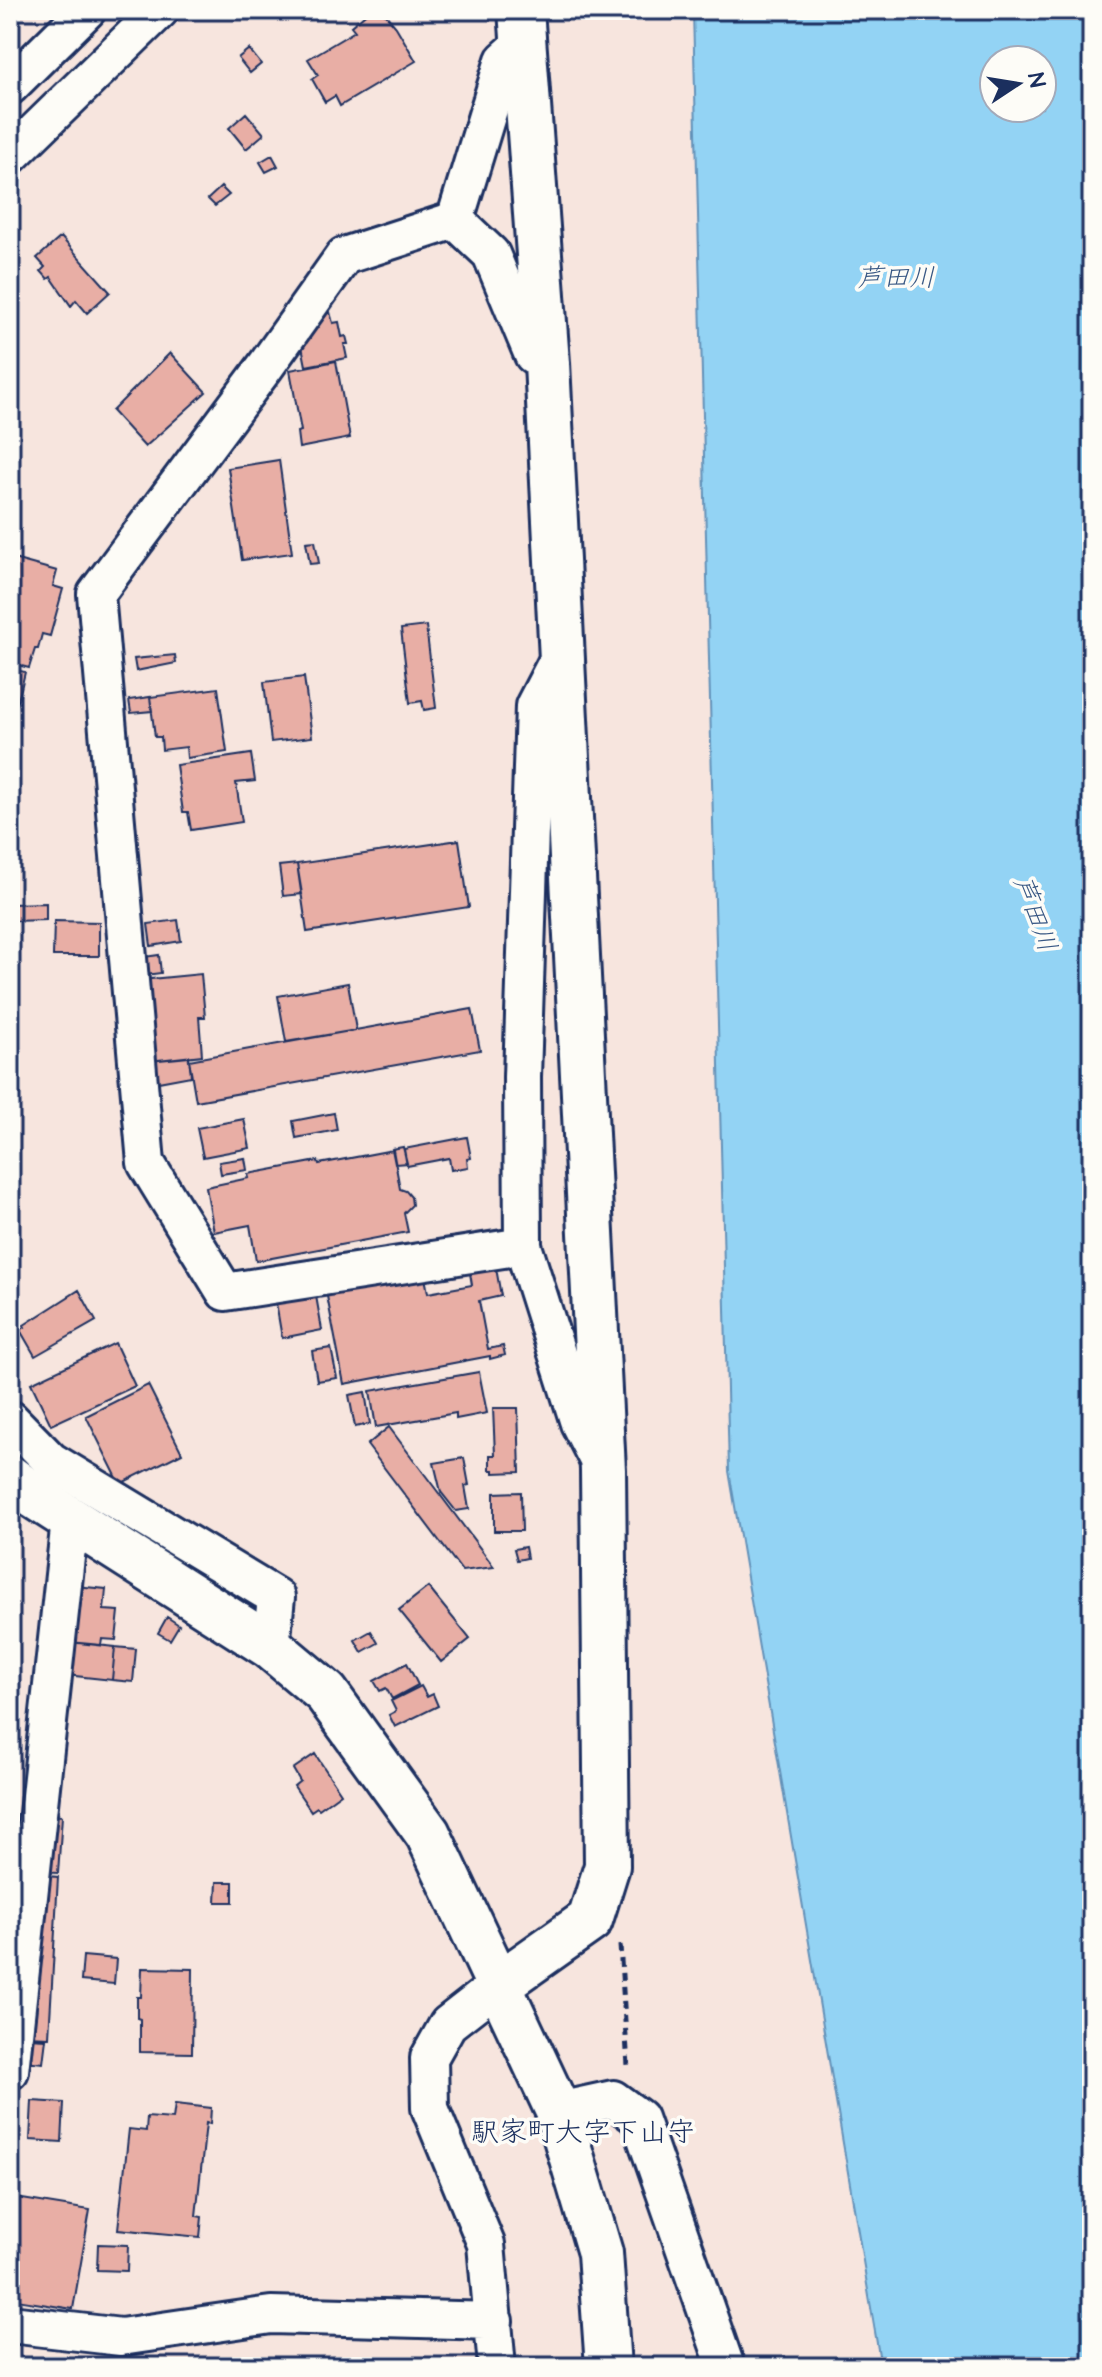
<svg xmlns="http://www.w3.org/2000/svg" width="1102" height="2377" viewBox="0 0 1102 2377" font-family="'Architects Daughter','Klee One',sans-serif">
<style>
.water{fill:#93d3f4;stroke:#6391b8;stroke-width:2;fill-rule:evenodd}
.building{fill:#e8aea5;stroke:#1b2f5e;stroke-width:2}
.lines{fill:none;stroke-linecap:round;stroke-linejoin:round}
.minor-casing{stroke:#1b2f5e;stroke-width:42}
.tertiary-casing{stroke:#1b2f5e;stroke-width:50}
.path{stroke:#1b2f5e;stroke-width:5;stroke-dasharray:8 6;stroke-linecap:butt}
.minor{stroke:#fdfcf7;stroke-width:36}
.tertiary{stroke:#fdfcf7;stroke-width:44}
.labels{text-anchor:middle;dominant-baseline:central;stroke-width:7;stroke-linejoin:round;paint-order:stroke}
.water-label{font-size:26px;font-style:italic;fill:#395884;stroke:#fdfcf7}
.quarter-label{font-size:28px;fill:#1b2f5e;stroke:#fdfcf7}
</style>
<rect width="100%" height="100%" fill="#f7e5de"/>
<filter id="ink" filterUnits="userSpaceOnUse"><feTurbulence type="fractalNoise" baseFrequency=".0125" numOctaves="2"/><feDisplacementMap in="SourceGraphic" scale="16" xChannelSelector="R" yChannelSelector="G"/><feConvolveMatrix kernelMatrix="1 2 1 2 8 2 1 2 1" color-interpolation-filters="sRGB"/></filter>
<g filter="url(#ink)">
<path class="water" d="M693,10H1092V2367H881L729,1471ZM994,60H1042V108H994Z"/>
<path class="building" d="M370,10H382L396,27L416,61L340,106L335,96L325,102L312,79L318,75L308,59L355,31L351,26Z
M249,49L261,64L250,73L238,58Z
M246,113L264,134L246,149L229,128Z
M272,155L278,166L266,172L260,162Z
M221,187L229,195L215,206L208,199Z
M61,237L110,292L87,313L76,300L71,306L51,277L48,279L41,271L45,267L37,258Z
M330,312L333,323L339,322L342,337L346,336L348,344H344L347,358L306,366L302,346L324,315Z
M170,353L206,392L145,447L112,411Z
M336,361L350,438L299,448L297,432L301,431L290,370Z
M279,460L292,553L242,560L228,468Z
M315,541L319,563L310,564L306,542Z
M10,558L57,571L53,586L63,589L50,636L42,634L38,649H35L29,668L10,663Z
M426,626L436,708L424,710L422,701L410,703L401,629Z
M175,655L176,663L136,671L134,659Z
M10,669L25,672L14,718L10,717Z
M304,677L312,737L271,742L264,682Z
M218,688L227,752L187,758L186,747L162,750L161,737H155L150,697Z
M150,697L152,711L131,713L129,700Z
M251,754L255,781L236,783L242,822L191,830L188,812H183L176,765Z
M459,840L469,907L307,932L297,864Z
M297,864L302,894L283,896L279,866Z
M46,903V920L11,921L10,904Z
M178,920L181,941L151,946L148,924Z
M54,921L99,922V956H53Z
M159,955L161,973L145,975L144,957Z
M201,974L205,1017H199L202,1055L149,1061L141,980Z
M348,983L356,1030L286,1042L278,996Z
M472,1009L480,1050L196,1101L189,1060Z
M189,1057L191,1076L153,1083L149,1061Z
M334,1113L337,1130L296,1138L293,1121Z
M244,1119L250,1148L203,1157L197,1128Z
M467,1137L471,1158L467,1159L468,1167L451,1170L449,1158L407,1166L404,1149Z
M403,1147L407,1163L395,1164L392,1149Z
M393,1150L400,1189L406,1191L411,1197L412,1205L404,1213L408,1232L256,1261L250,1225L214,1232L206,1187L249,1178L248,1174L318,1161L319,1164Z
M245,1158L247,1170L221,1174L219,1162Z
M496,1268L501,1296L479,1301L488,1349L503,1346L505,1355L490,1359V1356L344,1384L326,1291L424,1272L428,1293L472,1285L470,1273Z
M79,1290L96,1321L35,1356L20,1330L25,1327L24,1325Z
M316,1296L322,1330L282,1338L276,1303Z
M115,1343L135,1386L51,1425L31,1383Z
M331,1348L337,1378L317,1381L312,1351Z
M479,1372L487,1413L456,1419V1413L376,1427L370,1391Z
M148,1385L182,1453L120,1484L86,1416Z
M365,1392L370,1424L355,1427L349,1395Z
M493,1408H518L520,1472L494,1473V1470H490V1455H495Z
M389,1427L453,1512L494,1567L462,1571L367,1445Z
M464,1458L469,1485L465,1486L469,1509L456,1511L441,1492L434,1463Z
M521,1492L522,1531H494V1493Z
M525,1547L527,1558L517,1560L514,1549Z
M75,1586L106,1589L104,1610L119,1611L116,1640L102,1639L101,1645L69,1642Z
M428,1587L470,1639L441,1662L399,1610Z
M167,1617L179,1625L170,1640L158,1633Z
M371,1631L378,1643L362,1652L355,1640Z
M69,1642L115,1647L112,1680L66,1675Z
M115,1647L136,1649L133,1682L112,1680Z
M407,1663L418,1685L392,1699L386,1688L380,1691L374,1681Z
M421,1686L427,1697L433,1694L438,1706L395,1727L389,1715L396,1711L391,1701Z
M315,1754L341,1793L319,1809L317,1807L311,1811L294,1786L300,1781L293,1769Z
M45,1814L62,1816L58,1873L41,1872Z
M36,1875L58,1877L49,2037L26,2036Z
M217,1882H233V1902H216Z
M83,1956L116,1959L114,1984L81,1981Z
M142,1968L193,1969L192,2053L140,2052V2019L137,2018V1997H141Z
M28,2038L46,2039L43,2063L24,2061Z
M32,2101L64,2103L62,2142L30,2140Z
M175,2104L211,2108L210,2124L206,2123L196,2216L202,2217L200,2237L118,2229L129,2129L146,2131L147,2117L173,2119Z
M10,2197L90,2210L73,2309L10,2299Z
M98,2244L128,2245L127,2271L97,2270Z"/>
<g class="lines">
<defs>
<path id="minor" d="M524,42L504,60L455,220L491,254L533,355L547,363
M10,86L87,10
M10,156L160,10
M455,220L344,256L265,367L96,594L146,1163L225,1292L523,1246
M561,654L534,706L522,1077L523,1246L579,1423L600,1464
M10,1419L51,1461L276,1597L271,1647
M10,2071L70,1520
M558,2111L613,2099L639,2118L726,2367
M10,2324L121,2337L271,2315L494,2321
M497,2367L486,2244L430,2108L429,2058L448,2024L498,1985"/>
<path id="tertiary" d="M10,1478L34,1496L271,1647L326,1693L428,1834L558,2111L600,2253L608,2367
M498,1985L590,1920L607,1866L603,1470L547,363L521,10"/>
</defs>
<use href="#minor" class="minor-casing"/>
<use href="#tertiary" class="tertiary-casing"/>
<path class="path" d="M620,1945L628,2066"/>
<use href="#minor" class="minor"/>
<use href="#tertiary" class="tertiary"/>
</g>
</g>
<g class="labels">
<g class="water-label">
<text x="896" y="278">芦田川</text>
<text transform="translate(1035 914) rotate(70)">芦田川</text>
</g>
<g class="quarter-label">
<text x="583" y="2132">駅家町大字下山守</text>
</g>
</g>
<rect width="1102" height="2377" fill="none" stroke="#fdfcf7" stroke-width="40"/>
<rect x="20" y="20" width="1062" height="2337" fill="none" stroke="#1b2f5e" stroke-width="3" filter="url(#ink)"/>
<g transform="translate(1018 84) rotate(78)"><circle r="38" fill="#fdfcf7" stroke="#a3aaba" stroke-width="2"/>
<path d="M0-6L14 30L0 20L-14 30Z" fill="#1b2f5e"/>
<text y="-12" font-size="22" font-weight="bold" text-anchor="middle" fill="#1b2f5e">N</text>
</g>
</svg>
